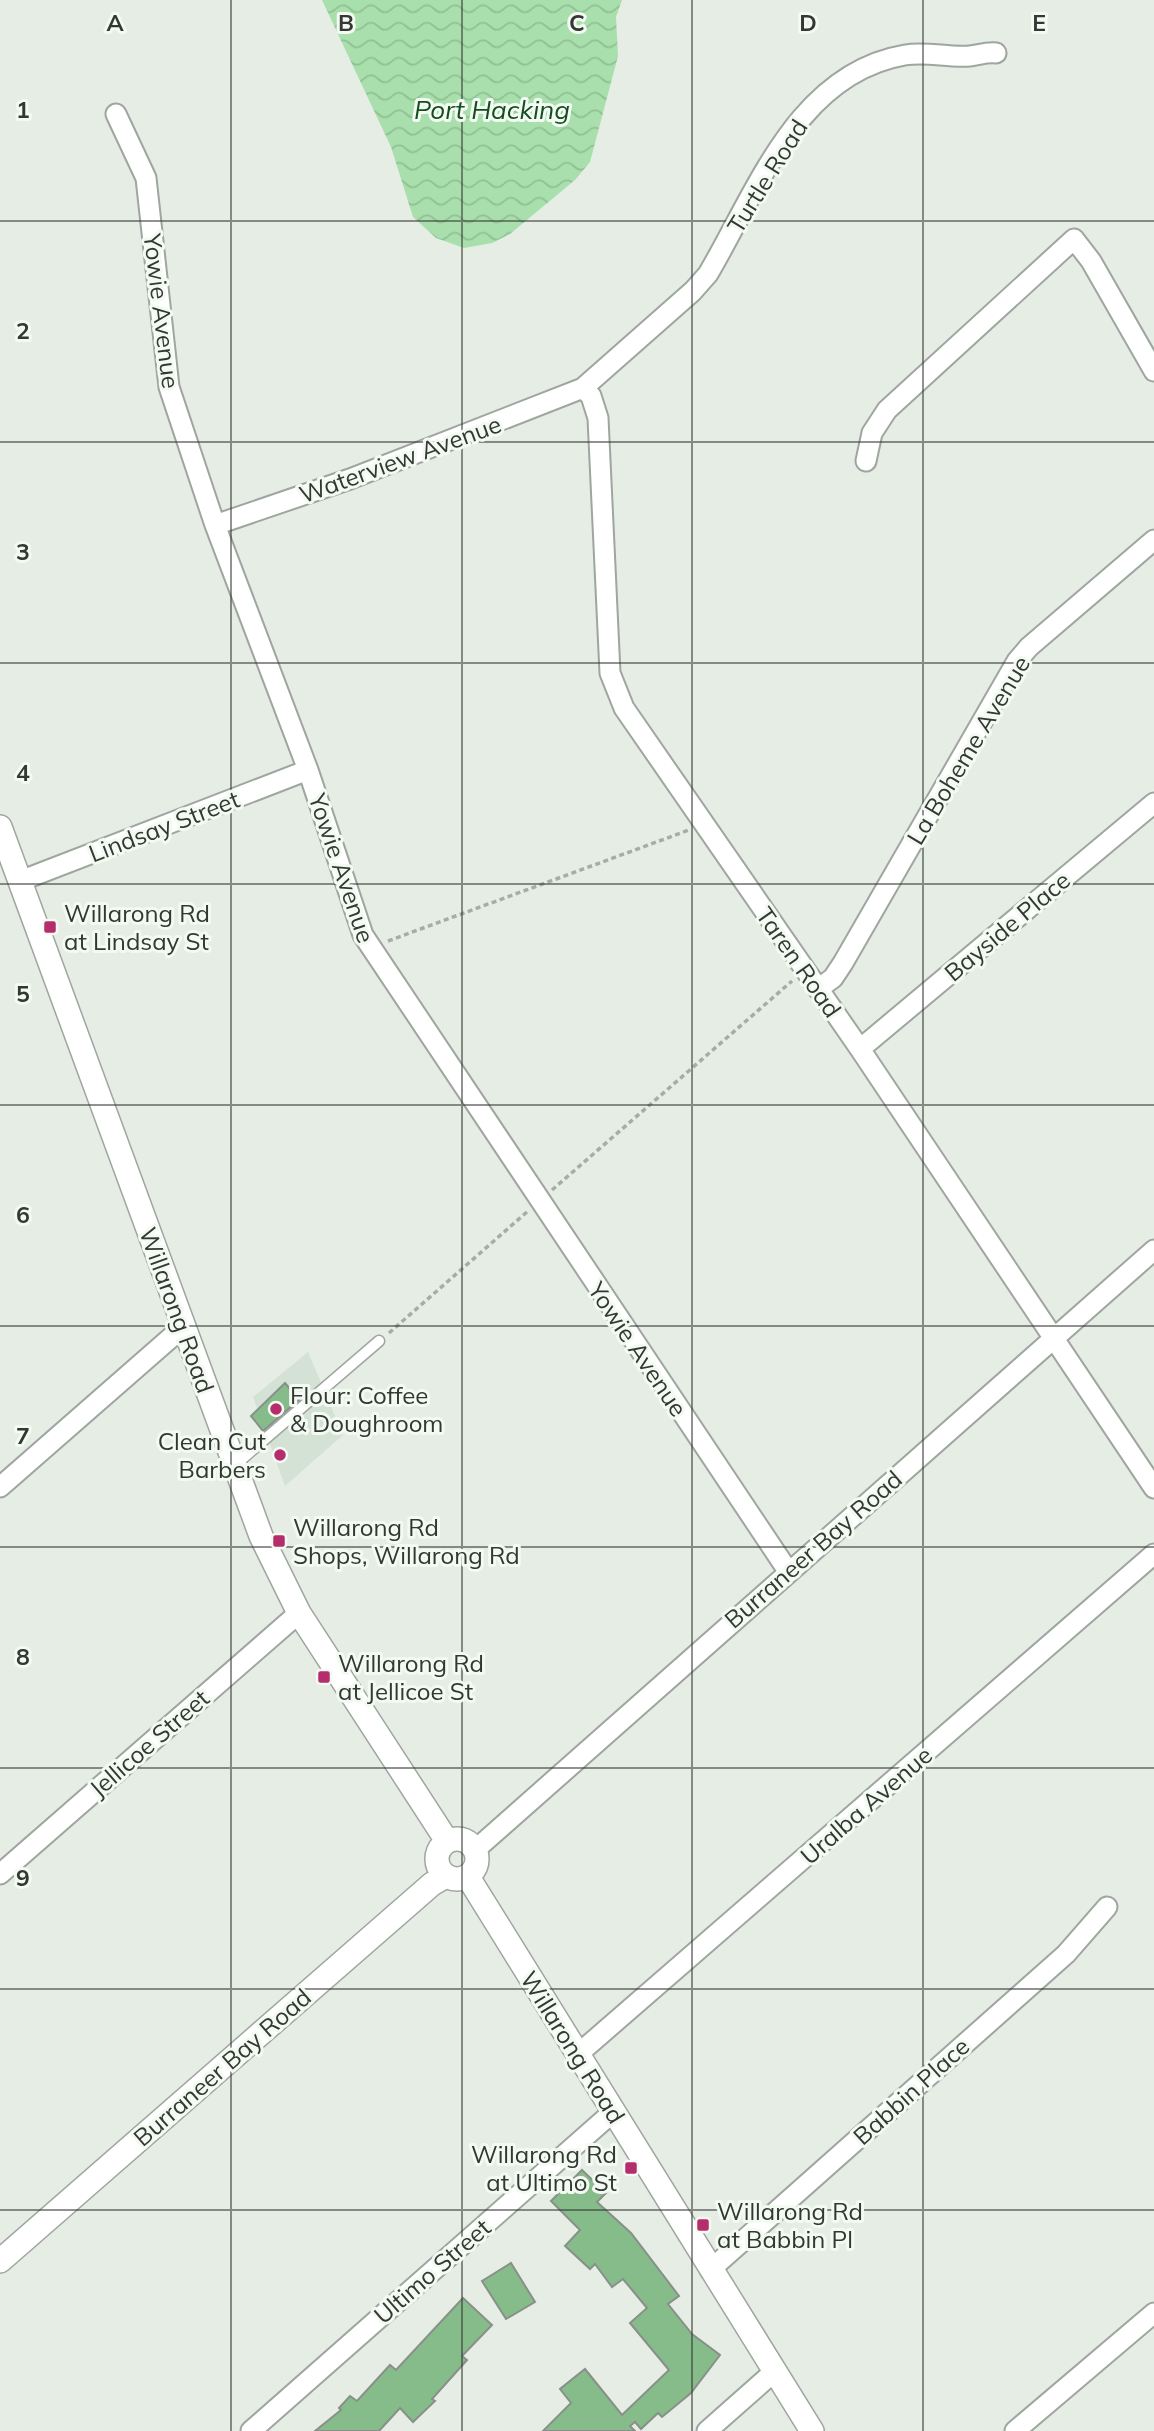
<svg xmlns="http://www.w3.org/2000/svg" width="1154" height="2431" viewBox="0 0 1154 2431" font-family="Mulish,sans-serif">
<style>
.built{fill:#d4e2d5}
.water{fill:url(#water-waves)}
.building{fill:#86bc8a;stroke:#889089;stroke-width:2}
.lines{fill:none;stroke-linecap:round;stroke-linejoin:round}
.service-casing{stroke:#9ea69f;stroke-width:13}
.minor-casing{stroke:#9ea69f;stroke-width:23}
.tertiary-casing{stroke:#9ea69f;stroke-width:26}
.path{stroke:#a6ada6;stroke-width:3.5;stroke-dasharray:5 3.5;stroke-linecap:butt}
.service{stroke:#fff;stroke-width:10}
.minor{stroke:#fff;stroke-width:19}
.tertiary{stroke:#fff;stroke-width:23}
.grid{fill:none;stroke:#343734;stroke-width:2;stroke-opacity:0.55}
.poi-dot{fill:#b52d6d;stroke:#f2faf2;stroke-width:2.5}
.labels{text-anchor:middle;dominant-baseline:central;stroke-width:6;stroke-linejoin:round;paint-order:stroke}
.street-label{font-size:24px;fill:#343734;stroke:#f2faf2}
.poi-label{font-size:24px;fill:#343734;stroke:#f2faf2;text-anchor:start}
.water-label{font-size:26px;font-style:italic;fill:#144e20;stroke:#f2faf2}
.grid-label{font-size:23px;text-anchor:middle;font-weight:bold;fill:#343734;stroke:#f2faf2;stroke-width:6;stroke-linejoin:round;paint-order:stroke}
</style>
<defs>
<pattern id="water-waves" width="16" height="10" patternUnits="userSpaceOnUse" patternTransform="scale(1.75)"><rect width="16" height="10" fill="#a8dfac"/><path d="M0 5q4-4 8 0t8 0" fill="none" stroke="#91c095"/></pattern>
</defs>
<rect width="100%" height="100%" fill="#e5ede5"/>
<path class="built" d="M308,1352L343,1435L285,1486L253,1397Z"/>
<path class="water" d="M322,0H622L616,17L618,56L590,162L575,180L510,234L492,243L464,248L436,238L413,217L391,147Z"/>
<path class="building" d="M285,1383L299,1400L263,1431L251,1416Z
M582,2170L606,2193L597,2202L631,2233L679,2296L668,2304L692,2334L720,2355L691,2393L662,2417L658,2413L641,2429L635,2422L630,2426L635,2431H543L571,2403L560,2389L585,2369L622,2415L669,2370L630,2323L647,2308L623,2279L612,2287L595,2264L590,2269L565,2246L580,2230L551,2201Z
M511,2263L535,2302L506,2319L482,2281Z
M463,2298L492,2325L462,2356L467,2360L432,2399L435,2401L413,2422L400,2408L379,2431H315L341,2410L339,2408L350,2396L357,2401L390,2365L396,2370Z"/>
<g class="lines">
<defs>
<path id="service" d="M236,1464L379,1341"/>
<path id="minor" d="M116,114L146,178L169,387L215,525L308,770L363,935L788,1571
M583,388L591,396L598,418L610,673L624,708L860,1049L1154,1488
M866,461L872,433L887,410L1074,239L1091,261L1154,371
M215,525L350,479L583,388L693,291L708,274C757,191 798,73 905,55C927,51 948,58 970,56C979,55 986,52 996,53
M20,881L308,770
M818,989L833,978L843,963L1017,661L1029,647L1154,540
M860,1049L1154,803
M0,1487L183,1327
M475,1850L1154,1250
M0,1874L299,1613
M577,2055L1154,1554
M710,2270L1066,1954L1107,1907
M251,2431L613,2112
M707,2431L775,2371
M1015,2431L1154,2313"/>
<path id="tertiary" d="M0,827L261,1536L299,1613L447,1841
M437 1859a20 20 0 1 1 40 0a20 20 0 1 1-40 0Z
M468,1877L812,2431
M0,2261L432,1884L446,1876"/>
</defs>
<use href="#service" class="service-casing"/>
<use href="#minor" class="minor-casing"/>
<use href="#tertiary" class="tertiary-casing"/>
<path class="path" d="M388,941L689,830
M552,1190L792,981
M389,1333L528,1211"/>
<use href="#service" class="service"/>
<use href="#minor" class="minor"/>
<use href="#tertiary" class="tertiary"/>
</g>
<path class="grid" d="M231,0V2431M462,0V2431M692,0V2431M923,0V2431M0,221H1154M0,442H1154M0,663H1154M0,884H1154M0,1105H1154M0,1326H1154M0,1547H1154M0,1768H1154M0,1989H1154M0,2210H1154"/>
<g class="poi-dot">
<rect x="43" y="920" width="14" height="14" rx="3.5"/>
<circle cx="276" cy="1409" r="7"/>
<circle cx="280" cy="1455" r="7"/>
<rect x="272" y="1534" width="14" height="14" rx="3.5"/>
<rect x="317" y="1670" width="14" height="14" rx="3.5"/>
<rect x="624" y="2161" width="14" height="14" rx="3.5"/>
<rect x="696" y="2218" width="14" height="14" rx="3.5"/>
</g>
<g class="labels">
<g class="street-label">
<text transform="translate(767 176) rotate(-58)">Turtle Road</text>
<text transform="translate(162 311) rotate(83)">Yowie Avenue</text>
<text transform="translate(400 459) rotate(-20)">Waterview Avenue</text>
<text transform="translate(968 750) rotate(-59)">La Boheme Avenue</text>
<text transform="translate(164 826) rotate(-21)">Lindsay Street</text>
<text transform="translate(342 868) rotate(71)">Yowie Avenue</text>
<text transform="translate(1007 926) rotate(-40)">Bayside Place</text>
<text transform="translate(799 962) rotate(55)">Taren Road</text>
<text transform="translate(177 1310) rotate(70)">Willarong Road</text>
<text transform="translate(638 1349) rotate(56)">Yowie Avenue</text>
<text transform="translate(813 1549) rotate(-41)">Burraneer Bay Road</text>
<text transform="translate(149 1743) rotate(-41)">Jellicoe Street</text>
<text transform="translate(866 1805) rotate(-41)">Uralba Avenue</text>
<text transform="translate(573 2047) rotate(58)">Willarong Road</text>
<text transform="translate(222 2067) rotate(-41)">Burraneer Bay Road</text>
<text transform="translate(911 2091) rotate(-42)">Babbin Place</text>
<text transform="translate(432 2271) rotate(-41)">Ultimo Street</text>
</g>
<g class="poi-label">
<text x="64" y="913">Willarong Rd<tspan x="64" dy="28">at Lindsay St</tspan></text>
<text x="290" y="1395">Flour: Coffee<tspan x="290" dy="28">&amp; Doughroom</tspan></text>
<text x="266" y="1441" text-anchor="end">Clean Cut<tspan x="266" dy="28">Barbers</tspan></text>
<text x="293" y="1527">Willarong Rd<tspan x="293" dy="28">Shops, Willarong Rd</tspan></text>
<text x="338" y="1663">Willarong Rd<tspan x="338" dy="28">at Jellicoe St</tspan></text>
<text x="617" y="2154" text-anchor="end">Willarong Rd<tspan x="617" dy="28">at Ultimo St</tspan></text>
<text x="717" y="2211">Willarong Rd<tspan x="717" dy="28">at Babbin Pl</tspan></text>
</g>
<g class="water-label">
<text x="492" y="109">Port Hacking</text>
</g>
</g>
<g class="grid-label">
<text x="115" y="31">A</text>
<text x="346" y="31">B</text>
<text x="577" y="31">C</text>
<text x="808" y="31">D</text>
<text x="1039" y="31">E</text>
<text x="23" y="118">1</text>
<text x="23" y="339">2</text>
<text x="23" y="560">3</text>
<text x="23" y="781">4</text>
<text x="23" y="1002">5</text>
<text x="23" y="1223">6</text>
<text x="23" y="1444">7</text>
<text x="23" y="1665">8</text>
<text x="23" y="1886">9</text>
</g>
</svg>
